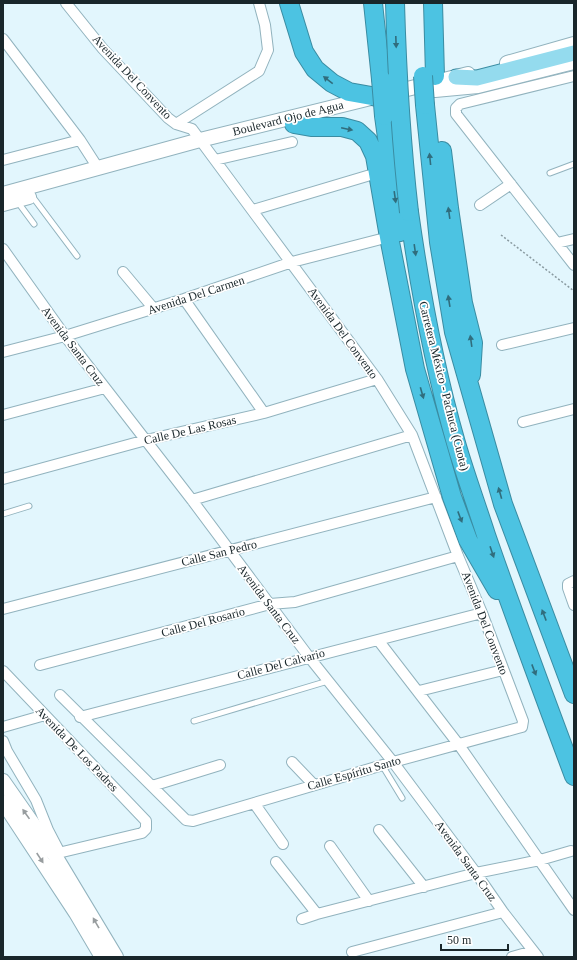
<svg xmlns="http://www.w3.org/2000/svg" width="577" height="960" viewBox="0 0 577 960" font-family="Georgia,serif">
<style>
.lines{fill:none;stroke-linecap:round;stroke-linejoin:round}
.lane-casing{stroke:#92b3be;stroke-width:7}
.street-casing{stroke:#92b3be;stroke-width:12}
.secondary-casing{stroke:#92b3be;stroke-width:16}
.primary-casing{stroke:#3a8ca2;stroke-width:17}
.highway-casing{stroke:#3a8ca2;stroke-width:20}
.path{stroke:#899aa0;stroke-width:1.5;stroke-dasharray:2 2;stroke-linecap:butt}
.lane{stroke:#fff;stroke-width:5}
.street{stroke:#fff;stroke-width:10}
.secondary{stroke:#fff;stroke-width:14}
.primary{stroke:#94dbee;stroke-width:15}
.highway{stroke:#4cc3e2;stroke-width:18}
.highway-bridge-casing{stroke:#3a8ca2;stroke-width:20;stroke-linecap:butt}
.highway-bridge{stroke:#4cc3e2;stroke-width:18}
.oneway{fill:#306d7d}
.oneway2{fill:#989d9f}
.labels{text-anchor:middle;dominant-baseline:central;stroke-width:3.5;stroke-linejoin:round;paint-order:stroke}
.street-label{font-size:12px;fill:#19262a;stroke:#fff}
</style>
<rect width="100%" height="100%" fill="#e2f6fd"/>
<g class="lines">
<defs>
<path id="lane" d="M550,173L574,164
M32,196L77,256
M17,201L34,224
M3,514L29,506
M194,721L328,681
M382,765L402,798"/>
<path id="street" d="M3,39L80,140
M574,76L460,104L456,108V114L574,265
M176,124L259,71L268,50L265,25L259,3
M3,160L80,140L98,168
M215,160L292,142
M480,205L511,184
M253,210L377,173
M557,243L574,239
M3,249L65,336L192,500L309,657L393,762L476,873L503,912L538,957
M123,272L154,309
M184,299L264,413
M502,345L574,328
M3,352L65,336L184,299L292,262L389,237
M3,415L105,388
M523,422L574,409
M3,479L146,440L264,413L377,379
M192,500L412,435
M574,581L568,584V588L574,605
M3,609L436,497
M378,640L459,745L574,910
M40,665L270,604L295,602L458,556
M3,671L146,821V829L142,833L54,854
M419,691L503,670
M60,695L186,820L193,821L393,762L518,728L522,727L523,721L482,613L458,556L412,435L377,379L192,129L176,124L168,118L103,49L66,3
M80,717L482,613
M3,727L45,715
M3,741L7,751L36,800L48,830L60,853
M292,762L314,785
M152,786L220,765
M254,803L283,844
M379,830L424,887
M330,846L369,901
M276,862L317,914
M302,919L317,914L476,873L540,860L571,851
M352,952L503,912
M512,957L533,951"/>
<path id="secondary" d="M507,63L574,44
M435,90L478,86L574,62
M3,194L200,140L468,74
M3,204L29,197
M3,781L54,854L116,957
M3,802L76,913L102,957"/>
<path id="primary" d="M456,77L477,78L574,53"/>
<path id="highway" d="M289,3L304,52L315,69L332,83L349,92L377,97
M373,3L381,79
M433,3L435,76
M425,105L439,242L454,332L503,504L574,694
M384,116L400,232
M294,124L311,127H342L357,131L368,141L375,156L389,237L415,369L452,497L468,540L497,590
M442,151L449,208L463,303L473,343L471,375
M409,212C420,290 434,367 456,443C465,474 476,504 486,535C514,616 544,696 574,776"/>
</defs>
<use href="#lane" class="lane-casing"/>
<use href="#street" class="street-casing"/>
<use href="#secondary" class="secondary-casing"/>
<use href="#primary" class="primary-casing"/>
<use href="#highway" class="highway-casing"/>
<path class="path" d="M501,235L574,291"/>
<use href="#lane" class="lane"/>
<use href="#street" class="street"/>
<use href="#secondary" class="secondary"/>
<use href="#primary" class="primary"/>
<use href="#highway" class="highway"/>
<defs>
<path id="highway-bridge" d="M395,3C397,73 401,142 409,212
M423,76L425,105
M381,79L384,116"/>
</defs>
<use href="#highway-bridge" class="highway-bridge-casing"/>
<use href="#highway-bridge" class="highway-bridge"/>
</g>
<defs><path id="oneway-solid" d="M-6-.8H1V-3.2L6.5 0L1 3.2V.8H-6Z"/></defs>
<g class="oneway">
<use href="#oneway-solid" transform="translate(396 42) rotate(88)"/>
<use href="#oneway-solid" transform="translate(328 80) rotate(-142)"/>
<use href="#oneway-solid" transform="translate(347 129) rotate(12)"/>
<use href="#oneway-solid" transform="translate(430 159) rotate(-96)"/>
<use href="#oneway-solid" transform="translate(395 197) rotate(82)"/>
<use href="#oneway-solid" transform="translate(449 213) rotate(-98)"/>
<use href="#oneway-solid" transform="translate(415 250) rotate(82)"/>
<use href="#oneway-solid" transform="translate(449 301) rotate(-99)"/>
<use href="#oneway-solid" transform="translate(471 341) rotate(-98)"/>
<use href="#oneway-solid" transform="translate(422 393) rotate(74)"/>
<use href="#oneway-solid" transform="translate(500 493) rotate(-106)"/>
<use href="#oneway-solid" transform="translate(460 517) rotate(69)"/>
<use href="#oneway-solid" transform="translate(492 552) rotate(71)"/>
<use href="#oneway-solid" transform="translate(544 615) rotate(-111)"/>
<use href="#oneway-solid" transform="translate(534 670) rotate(69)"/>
</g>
<g class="oneway2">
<use href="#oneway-solid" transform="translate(26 814) rotate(-125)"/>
<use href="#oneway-solid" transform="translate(40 858) rotate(57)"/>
<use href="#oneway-solid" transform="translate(96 923) rotate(-120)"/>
</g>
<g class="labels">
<g class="street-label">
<text transform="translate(132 77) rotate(47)">Avenida Del Convento</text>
<text transform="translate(288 118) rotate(-14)">Boulevard Ojo de Agua</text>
<text transform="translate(196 295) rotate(-18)">Avenida Del Carmen</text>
<text transform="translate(343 333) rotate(54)">Avenida Del Convento</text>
<text transform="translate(73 346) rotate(53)">Avenida Santa Cruz</text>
<text transform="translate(444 386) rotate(76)">Carretera México - Pachuca (Cuota)</text>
<text transform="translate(190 430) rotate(-13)">Calle De Las Rosas</text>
<text transform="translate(219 553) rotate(-14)">Calle San Pedro</text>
<text transform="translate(269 604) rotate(53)">Avenida Santa Cruz</text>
<text transform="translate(203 622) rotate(-15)">Calle Del Rosario</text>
<text transform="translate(485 623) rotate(69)">Avenida Del Convento</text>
<text transform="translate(281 664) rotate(-15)">Calle Del Calvario</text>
<text transform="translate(77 749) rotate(46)">Avenida De Los Padres</text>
<text transform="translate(354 773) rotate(-16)">Calle Espíritu Santo</text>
<text transform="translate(466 861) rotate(54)">Avenida Santa Cruz</text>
</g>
</g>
<rect width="577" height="960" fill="none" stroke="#19262a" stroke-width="8"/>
<path d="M441 944v6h67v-6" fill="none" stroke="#19262a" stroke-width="2"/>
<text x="447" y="944" font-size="12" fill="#19262a" stroke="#ffffff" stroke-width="3" paint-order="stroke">50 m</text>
</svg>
